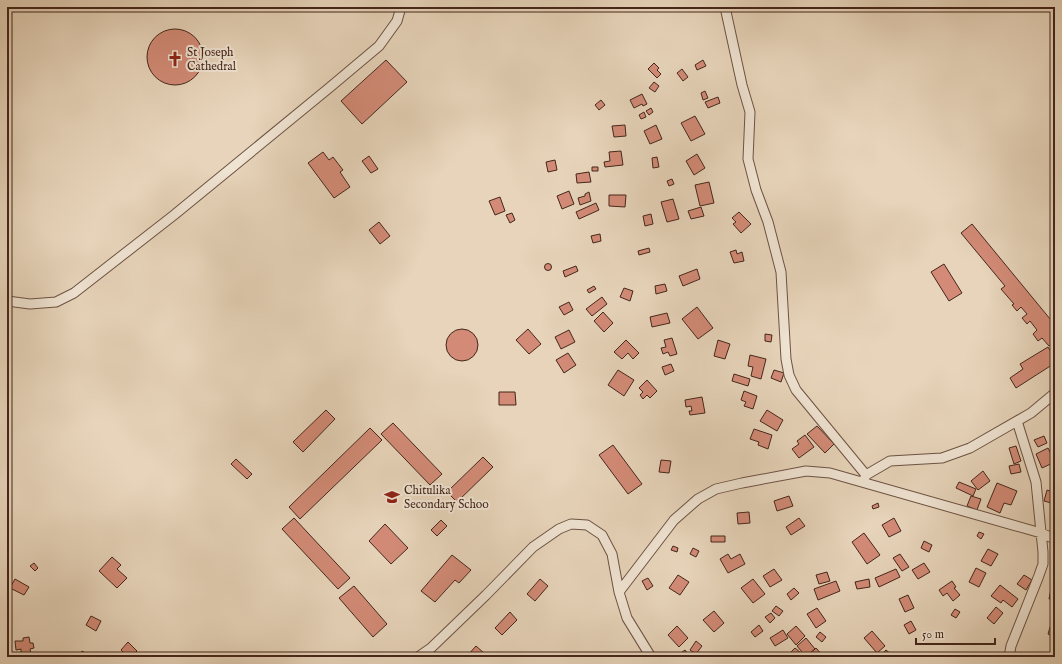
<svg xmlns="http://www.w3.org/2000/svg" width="1062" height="664" viewBox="0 0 1062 664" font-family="'IM FELL English',serif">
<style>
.building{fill:#d38b77;stroke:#44261b}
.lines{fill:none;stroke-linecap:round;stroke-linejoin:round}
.street-casing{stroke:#6d5243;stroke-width:11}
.street{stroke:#efe3d2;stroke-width:9}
.labels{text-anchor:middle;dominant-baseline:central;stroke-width:4;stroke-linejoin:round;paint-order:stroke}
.poi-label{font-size:12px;fill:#44261b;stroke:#efe3d2;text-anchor:start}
</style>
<rect width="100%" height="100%" fill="#e7d4ba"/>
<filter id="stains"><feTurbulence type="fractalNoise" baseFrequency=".005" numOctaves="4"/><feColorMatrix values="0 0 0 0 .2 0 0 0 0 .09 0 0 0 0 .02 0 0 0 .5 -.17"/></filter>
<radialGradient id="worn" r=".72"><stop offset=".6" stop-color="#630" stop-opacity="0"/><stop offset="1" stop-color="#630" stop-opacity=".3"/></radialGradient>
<path class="building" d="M147 57a28 28 0 1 1 56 0a28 28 0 1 1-56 0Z
M386,60L407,82L362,124L341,101Z
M703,60L706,66L697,70L695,65Z
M654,63L659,68L657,70L661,74L657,78L648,69Z
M682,69L688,77L683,81L677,73Z
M654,82L659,86L655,92L649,88Z
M705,91L708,98L703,100L701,93Z
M642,94L647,104L643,106L642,104L634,108L630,100Z
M718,97L720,103L708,108L705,102Z
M601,100L605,105L599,110L595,105Z
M651,108L653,112L649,115L646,111Z
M644,112L646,117L641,119L639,115Z
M695,116L705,134L691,141L681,123Z
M625,125L626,136L614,137L612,126Z
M656,125L662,139L650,144L644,131Z
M621,151L623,165L605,167L604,162L610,161L609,152Z
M323,152L329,160L333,157L343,170L340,172L350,187L334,198L308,163Z
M697,154L705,168L694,175L686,161Z
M369,156L378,169L371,173L362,161Z
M657,157L659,167L653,168L652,158Z
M555,160L557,170L548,172L546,162Z
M592,167H598V171H592Z
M589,172L591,182L577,183L576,174Z
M672,179L674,184L669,186L667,181Z
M709,182L714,203L700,206L695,185Z
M569,191L574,204L562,209L557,196Z
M589,192L591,201L580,205L578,198L585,196V194Z
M609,195H626L625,207L609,206Z
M500,197L505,211L495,215L489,201Z
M673,199L679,219L667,222L661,202Z
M596,203L599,210L579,219L576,212Z
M701,207L704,216L691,219L688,211Z
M739,212L751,224L741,233L733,224L736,222L732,218Z
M512,213L515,220L510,223L506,215Z
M651,214L653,224L645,226L643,216Z
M379,222L390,236L380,244L369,230Z
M972,224L1055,325V342L1049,346L1042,338L1038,341L1033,334L1037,330L1030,321L1027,324L1022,318L1027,314L1021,307L1017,311L1012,305L1014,304L1001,289L1005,286L961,233Z
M600,234L601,241L593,243L591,236Z
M649,248L650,252L639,255L638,251Z
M736,250L737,254L742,252L744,261L734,263L730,252Z
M544.5 267a3.5 3.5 0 1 1 7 0a3.5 3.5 0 1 1-7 0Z
M944,264L962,293L949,301L931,272Z
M576,266L578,271L565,277L563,271Z
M697,269L700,279L683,286L679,276Z
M665,284L667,291L656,294L655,286Z
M594,286L596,289L589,293L587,290Z
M624,288L633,291L630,301L620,297Z
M602,297L607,304L592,316L586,309Z
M569,302L573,310L564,315L559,307Z
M697,307L713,328L698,339L682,319Z
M603,312L613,323L604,332L594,321Z
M667,313L670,323L652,327L650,317Z
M528,329L541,344L529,354L516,340Z
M446 345a16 16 0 1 1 32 0a16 16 0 1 1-32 0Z
M569,330L575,342L561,349L555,337Z
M765,334L772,335L771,342L765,341Z
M672,338L677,354L670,356L668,352L663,354L661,348L666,347L664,340Z
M626,340L639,353L633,359L628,353L622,359L614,352Z
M718,340L730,344L725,359L714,356Z
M1048,347L1055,358V363L1016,388L1010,378L1023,369L1020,364Z
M568,353L576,365L564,373L556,360Z
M750,355L766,359L761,379L751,376L753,367L748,366Z
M671,364L674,371L665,375L662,367Z
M618,370L634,380L624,396L608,385Z
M774,370L784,373L781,382L771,378Z
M734,374L750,379L748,386L732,381Z
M647,380L657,391L650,398L647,395L643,399L640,395L643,392L639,388Z
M744,391L757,396L753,409L744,406L746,402L741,400Z
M499,392H515L516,405H499Z
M702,397L705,413L690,415L689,411H692L691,406L686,407L685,400Z
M326,410L335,419L303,452L293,442Z
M767,410L783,420L777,431L760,421Z
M393,423L442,474L430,485L381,434Z
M817,426L834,444L825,453L807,434Z
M370,428L382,440L300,519L289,507Z
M754,429L772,435L768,449L758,445L759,442L750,439Z
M805,435L814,447L799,458L792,449L799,444L797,441Z
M1044,436L1047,443L1038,447L1034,440Z
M613,445L642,484L628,494L599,455Z
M1016,446L1021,461L1014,464L1009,448Z
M1048,448L1055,462L1042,468L1036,454Z
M483,457L493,467L457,502L447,492Z
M236,459L252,474L247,479L231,464Z
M661,460L671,461L669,473L659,472Z
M1019,464L1021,472L1011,474L1009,466Z
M983,471L990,481L978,490L971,481Z
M959,482L976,489L973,496L956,488Z
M997,483L1017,491L1011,505L1004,503L1000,513L987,507Z
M1047,490L1055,493V504L1044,501Z
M789,496L793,506L777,511L774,501Z
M971,496L981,499L977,510L967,506Z
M878,503L879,507L873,509L872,506Z
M749,512L750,523L738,524L737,513Z
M294,518L350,578L338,589L282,529Z
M799,518L805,526L791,535L786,527Z
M894,518L901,531L889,537L882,525Z
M441,520L447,526L437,536L431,530Z
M385,524L408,548L391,564L369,541Z
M979,532L984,534L981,539L977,536Z
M864,533L880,555L867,564L852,542Z
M711,536H725V542H711Z
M924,541L932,545L929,552L921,548Z
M673,546L678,548L677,552L671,550Z
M693,548L699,551L696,557L690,554Z
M988,549L998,554L991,566L981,561Z
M728,554L731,559L740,554L745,564L728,573L720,559Z
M900,554L909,567L902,571L893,558Z
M452,555L471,570L459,583L455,580L435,602L421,591Z
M112,557L121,565L117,569L127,578L117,588L99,571Z
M34,563L38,568L35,571L30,566Z
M924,563L930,572L918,579L912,570Z
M976,568L986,573L979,587L969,582Z
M774,569L782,580L770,587L763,576Z
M896,569L900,577L879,587L875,578Z
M827,572L830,581L819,584L816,575Z
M678,575L689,582L680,595L669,588Z
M1024,575L1032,580L1026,590L1017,584Z
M648,578L653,586L647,590L642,581Z
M15,579L29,587L24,595L10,588Z
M540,579L548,586L535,601L527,594Z
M753,579L765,594L753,603L741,588Z
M869,579L870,587L857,589L855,582Z
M836,581L840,591L818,600L814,589Z
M952,581L956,587L954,588L960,595L953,601L947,593L943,596L939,590Z
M1000,585L1018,599L1012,607L1003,600L1001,603L991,596Z
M354,586L387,624L373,637L339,598Z
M794,588L799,593L791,600L787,594Z
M1051,589L1055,590V600L1049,599Z
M908,595L914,608L905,612L899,599Z
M776,606L783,611L779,616L772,611Z
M996,607L1003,613L994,624L987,618Z
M817,608L826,621L816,628L807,614Z
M955,609L960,612L956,618L951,615Z
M714,611L724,623L714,632L703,620Z
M510,612L517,620L502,635L495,628Z
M771,613L775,618L770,623L765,617Z
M91,616L101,621L96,631L86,625Z
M911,621L916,630L909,634L904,625Z
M1051,624L1055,625V633L1054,637L1048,634Z
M759,625L763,631L755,637L751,632Z
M677,626L688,638L679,647L668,635Z
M796,626L805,636L796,645L787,634Z
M783,630L788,638L775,646L770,638Z
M872,631L885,646L877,653L864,638Z
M820,632L826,637L822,642L816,637Z
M29,637L30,643H33L34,648L30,649L31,654L21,655V649L16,650L15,641H23V638Z
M806,638L815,649L806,657L797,646Z
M696,641L702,646L696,654L690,650Z
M128,642L137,651L131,657H128L121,650Z
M476,646L484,653L480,657H466Z
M795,648L801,653L796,657L791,652Z
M816,648L824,657H807V656Z
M685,650L690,657H675Z
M886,650L892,655L890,657H885L882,654Z
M82,651L89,655L88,657H79Z
M866,652L869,657H859Z"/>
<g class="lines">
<defs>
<path id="street" d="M725,7L742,85L750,112L748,159L756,190L768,222L781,272L786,359L789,375L796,390L866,475L863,482
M7,301L30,304L56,302L74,293L174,215L329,88L379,46L397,21L401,7
M866,475L890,461L942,458L970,448L1031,413L1055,393
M619,592L674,520L698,499L716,489L742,483L806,471L830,473L1041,533L1055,539
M418,657L431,648L486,595L533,547L559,529L571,524L587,525L602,535L612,554L619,592L627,618L651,657
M1009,657L1011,646L1038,578L1043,564V552L1036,482L1017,421"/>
</defs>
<use href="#street" class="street-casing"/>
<use href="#street" class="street"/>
</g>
<defs>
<symbol id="church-bare" viewBox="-9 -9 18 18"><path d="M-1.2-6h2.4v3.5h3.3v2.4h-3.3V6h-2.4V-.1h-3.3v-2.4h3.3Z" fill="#8f2418" stroke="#efe3d2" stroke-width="2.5" paint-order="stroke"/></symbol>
<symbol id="school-bare" viewBox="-9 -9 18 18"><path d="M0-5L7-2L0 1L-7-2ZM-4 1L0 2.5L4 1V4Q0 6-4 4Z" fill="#8f2418" stroke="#efe3d2" stroke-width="2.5" paint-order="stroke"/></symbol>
</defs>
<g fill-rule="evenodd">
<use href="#church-bare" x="164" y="48" width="22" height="22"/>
<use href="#school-bare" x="381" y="486" width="22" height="22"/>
</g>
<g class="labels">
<g class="poi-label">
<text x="187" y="52">St Joseph<tspan x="187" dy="14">Cathedral</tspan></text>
<text x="404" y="490">Chitulika<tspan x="404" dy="14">Secondary Schoo</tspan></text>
</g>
</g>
<rect width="1062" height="664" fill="none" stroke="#e7d4ba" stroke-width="24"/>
<rect x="8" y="8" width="1046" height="648" fill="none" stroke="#44261b" stroke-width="2"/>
<rect x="12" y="12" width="1038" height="640" fill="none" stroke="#44261b"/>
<path d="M916 638v6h79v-6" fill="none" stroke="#44261b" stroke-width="2"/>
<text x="922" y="638" font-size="12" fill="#44261b" stroke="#efe3d2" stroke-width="3" paint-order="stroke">50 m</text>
<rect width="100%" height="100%" filter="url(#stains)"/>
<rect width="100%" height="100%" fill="url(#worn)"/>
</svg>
